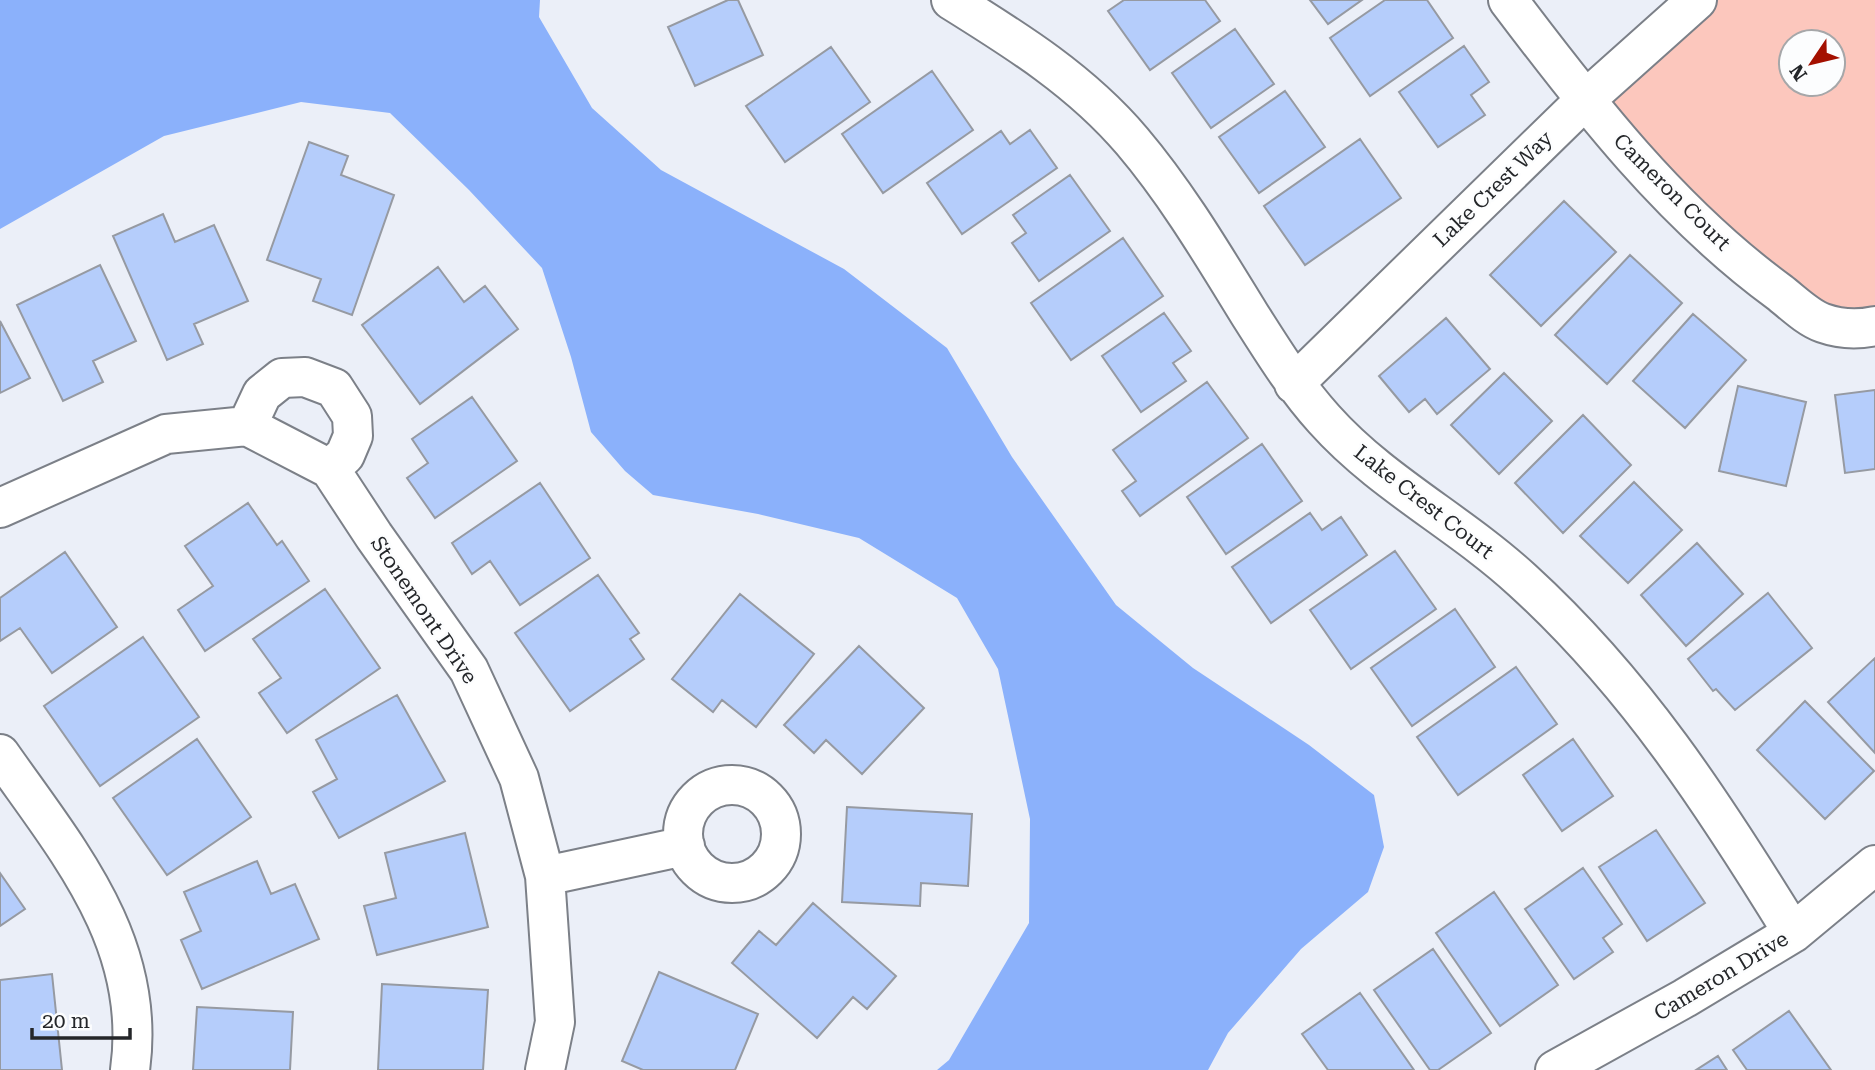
<svg xmlns="http://www.w3.org/2000/svg" width="1875" height="1070" viewBox="0 0 1875 1070" font-family="'Roboto Serif',serif">
<style>
.green{fill:#fcc7bd;fill-rule:evenodd}
.water{fill:#8bb1fb}
.building{fill:#b5cdfb;stroke:#969aa2;stroke-width:2}
.lines{fill:none;stroke-linecap:round;stroke-linejoin:round}
.minor-casing{stroke:#7c8088;stroke-width:42}
.minor{stroke:#fff;stroke-width:38}
.labels{text-anchor:middle;dominant-baseline:central;stroke-width:5;stroke-linejoin:round;paint-order:stroke}
.street-label{font-size:21px;fill:#242629;stroke:#fcfdfe}
</style>
<rect width="100%" height="100%" fill="#ebeff8"/>
<path class="green" d="M1697,0H1875V326L1820,322L1584,101ZM1791,42H1833V84H1791Z"/>
<path class="water" d="M0,0H540L539,17L592,108L661,170L844,269L947,348L1012,457L1116,605L1193,668L1309,745L1374,795L1384,847L1368,892L1301,949L1228,1033L1208,1070H937L949,1060L1029,923L1030,819L998,669L957,598L859,538L758,514L653,495L625,471L591,432L571,357L542,268L469,190L390,113L301,102L164,136L0,229Z"/>
<path class="building" d="M728,0H738L763,55L695,86L668,27Z
M1124,0H1205L1220,21L1150,70L1108,11Z
M1310,0H1362L1328,24Z
M1385,0H1427L1453,38L1370,96L1330,38Z
M1235,29L1274,84L1211,128L1172,73Z
M1464,46L1489,82L1471,95L1485,115L1438,147L1399,92Z
M831,47L870,102L785,162L746,106Z
M932,71L973,130L883,193L842,134Z
M1285,91L1325,147L1259,193L1219,137Z
M1030,130L1057,168L962,234L927,183L1001,131L1010,144Z
M1360,139L1401,198L1305,265L1264,206Z
M309,142L348,156L341,175L394,195L352,315L313,301L321,279L267,260Z
M1070,175L1110,231L1039,281L1012,243L1026,233L1013,215Z
M1564,201L1616,252L1541,326L1490,275Z
M163,214L175,242L214,225L248,301L194,324L203,344L167,360L113,236Z
M1123,238L1163,296L1071,360L1031,303Z
M1630,255L1682,303L1607,384L1555,335Z
M100,265L136,341L93,361L103,382L63,401L17,305Z
M438,267L464,302L485,286L518,329L420,404L362,325Z
M1164,313L1191,351L1173,363L1186,381L1141,412L1102,356Z
M1693,314L1746,360L1685,428L1633,381Z
M1446,318L1490,369L1437,414L1425,399L1409,412L1379,376Z
M0,321L30,378L0,393Z
M1504,373L1552,421L1499,474L1451,425Z
M1207,382L1248,438L1140,516L1122,491L1136,481L1113,450Z
M1738,386L1806,402L1786,486L1719,471Z
M1875,390V469L1845,473L1835,395Z
M472,397L517,461L435,518L407,478L428,463L412,439Z
M1583,415L1631,465L1563,533L1515,483Z
M1262,444L1302,501L1226,554L1187,497Z
M1634,482L1682,530L1628,583L1580,536Z
M540,483L590,558L520,605L490,561L472,574L452,543Z
M248,503L277,545L282,541L309,581L205,651L178,610L213,586L185,546Z
M1310,513L1322,530L1341,517L1367,555L1271,623L1232,567Z
M1697,543L1743,594L1686,646L1641,595Z
M1395,551L1436,609L1351,669L1310,610Z
M65,552L117,627L52,673L20,628L0,641V598Z
M598,575L639,633L630,639L644,659L570,711L515,633Z
M325,589L380,668L287,733L259,693L281,678L253,639Z
M1768,593L1812,648L1735,710L1716,689L1713,691L1688,659Z
M740,594L814,654L756,727L722,700L713,712L672,679Z
M1455,609L1495,667L1412,726L1371,668Z
M143,637L199,717L100,786L44,706Z
M859,646L924,708L862,774L826,740L814,753L784,725Z
M1875,658V753L1828,702Z
M1516,667L1557,724L1458,795L1417,737Z
M397,695L445,781L339,838L313,792L337,779L316,740Z
M1805,701L1874,771L1825,819L1757,750Z
M197,739L251,817L167,875L113,798Z
M1573,739L1613,796L1562,831L1523,775Z
M847,807L972,814L968,886L921,883L920,906L842,902Z
M1656,830L1705,903L1647,941L1599,867Z
M465,833L488,927L377,955L364,906L396,898L385,853Z
M257,861L271,894L295,884L319,939L202,989L181,940L201,931L184,892Z
M1583,868L1622,924L1603,938L1613,952L1574,979L1525,909Z
M0,873L25,909L0,926Z
M1494,892L1558,985L1500,1026L1436,933Z
M813,903L896,976L867,1009L853,997L817,1038L732,963L759,931L776,945Z
M1433,949L1491,1033L1438,1070H1430L1374,990Z
M659,972L758,1014L735,1070H643L622,1061Z
M52,974L62,1070H0V980Z
M382,984L488,990L483,1070H378Z
M1360,993L1414,1070H1328L1302,1034Z
M197,1007L293,1012L290,1070H193Z
M1789,1011L1831,1070H1747L1733,1050Z
M1718,1056L1727,1070H1696Z"/>
<g class="lines">
<defs>
<path id="minor" d="M951,0C1017,41 1081,81 1132,141C1177,194 1213,255 1250,315C1273,351 1295,387 1324,419C1381,483 1459,522 1522,580C1636,684 1713,803 1793,933
M1508,0C1588,106 1671,213 1779,292C1792,302 1808,318 1823,323C1840,329 1857,330 1875,326
M1294,384L1584,101L1697,0
M247,426L262,394L282,378L305,377L334,388L352,416L353,436L345,455L330,469
M0,508L166,434L247,426L330,469L374,536L469,670L519,778L545,876L555,1022L545,1070
M0,754C68,851 148,943 130,1070
M683 834a49 49 0 1 1 98 0a49 49 0 1 1-98 0Z
M545,876L685,846
M1555,1070L1685,998L1793,933L1875,865"/>
</defs>
<use href="#minor" class="minor-casing"/>
<use href="#minor" class="minor"/>
</g>
<g class="labels">
<g class="street-label">
<text transform="translate(1493 189) rotate(-44)">Lake Crest Way</text>
<text transform="translate(1672 192) rotate(45)">Cameron Court</text>
<text transform="translate(1424 502) rotate(38)">Lake Crest Court</text>
<text transform="translate(424 610) rotate(56)">Stonemont Drive</text>
<text transform="translate(1721 976) rotate(-31)">Cameron Drive</text>
</g>
</g>
<g transform="translate(1812 63) rotate(235)"><circle r="33" fill="#fcfdfe" stroke="#a6a7a9" stroke-width="2"/>
<path d="M0-5L12 26L0 18L-12 26Z" fill="#a41000"/>
<text y="-10" font-size="19" font-weight="bold" text-anchor="middle" fill="#242629">N</text>
</g>
<path d="M32 1028v10h98v-10" fill="none" stroke="#242629" stroke-width="3.5"/>
<text x="42" y="1028" font-size="21" fill="#242629" stroke="#fcfdfe" stroke-width="5" paint-order="stroke">20 m</text>
</svg>
